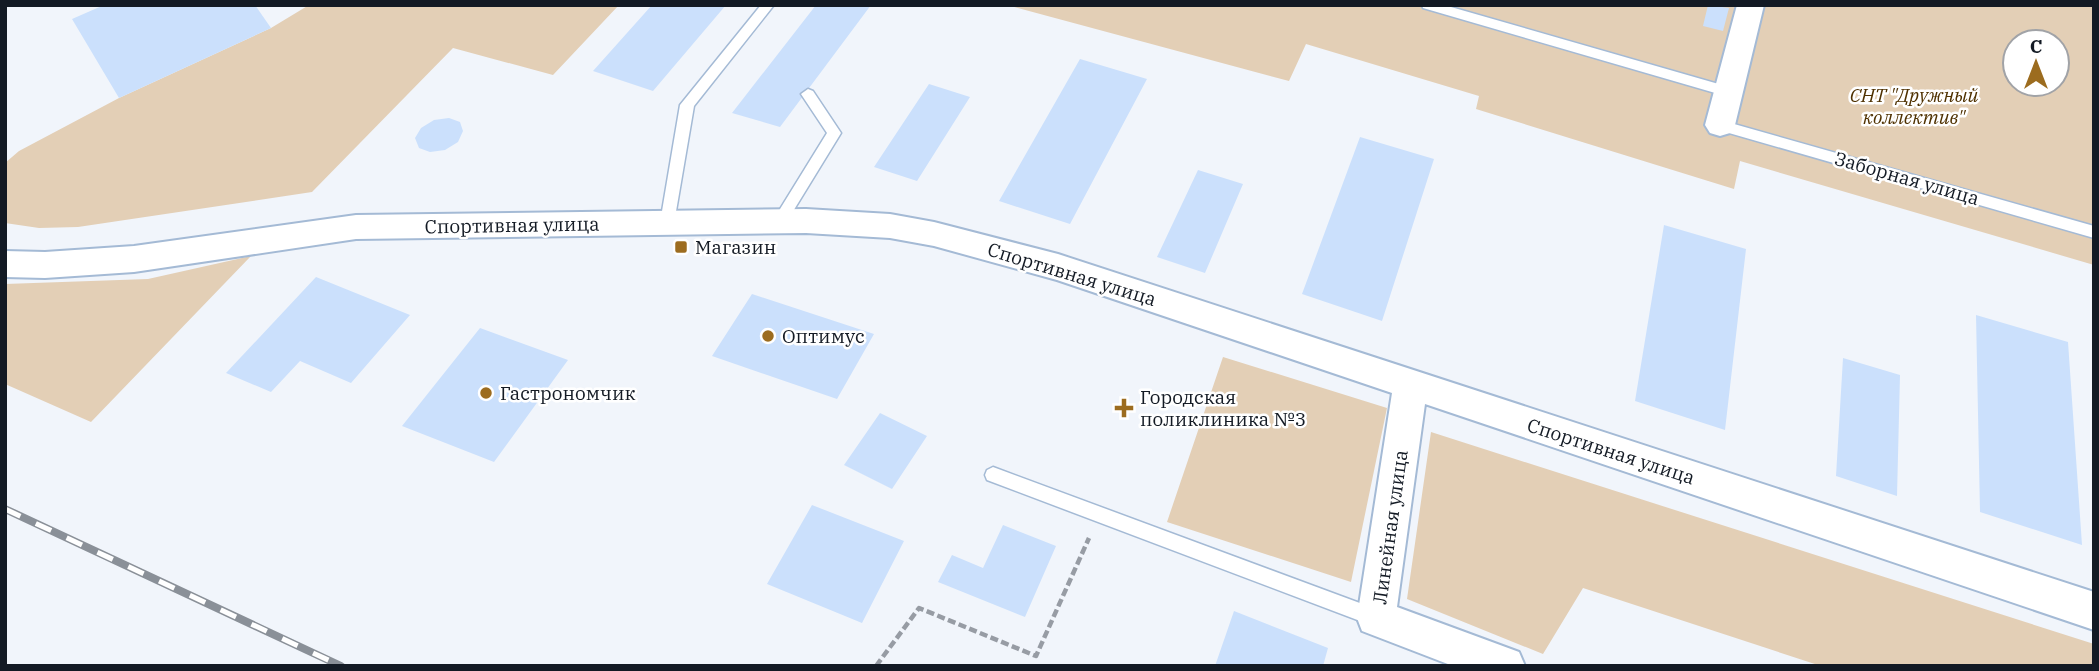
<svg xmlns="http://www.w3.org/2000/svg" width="2099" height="671" viewBox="0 0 2099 671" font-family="'IBM Plex Serif',serif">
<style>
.green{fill:#e3cfb6;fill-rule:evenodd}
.building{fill:#cbe0fc}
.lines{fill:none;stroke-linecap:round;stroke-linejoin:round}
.service-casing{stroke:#a4bad5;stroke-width:3}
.minor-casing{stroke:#a4bad5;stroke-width:4}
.path{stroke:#979ca4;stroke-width:4.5;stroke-dasharray:8 3.5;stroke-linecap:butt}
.service{fill:#fff;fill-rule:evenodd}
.minor{fill:#fff;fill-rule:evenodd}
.rail-casing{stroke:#8a9098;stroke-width:8}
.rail{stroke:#fff;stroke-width:5;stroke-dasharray:17;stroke-linecap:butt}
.poi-dot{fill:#9c6c1f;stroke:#fff;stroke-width:2.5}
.labels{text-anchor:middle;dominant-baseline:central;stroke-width:5;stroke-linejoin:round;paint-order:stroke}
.park-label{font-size:19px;font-style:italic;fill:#4f3100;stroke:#fff}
.street-label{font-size:19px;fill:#131a24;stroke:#fff}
.poi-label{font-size:19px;fill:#131a24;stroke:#fff;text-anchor:start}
</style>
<rect width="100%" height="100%" fill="#f1f5fb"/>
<path class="green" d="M309,5H619L553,75L453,48L312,192L78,227L39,228L5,223V163L19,151L119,98L271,28Z
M1007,5H2094V265L1740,161L1734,189L1476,109L1479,96L1306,44L1289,81ZM2015,42H2057V84H2015Z
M251,256L91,422L5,384V284L148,279Z
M1223,357L1387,408L1351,582L1167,522Z
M1431,432L2094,644V666H1821L1583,588L1543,654L1407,599Z"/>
<path class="building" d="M104,5H255L271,28L119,98L72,19Z
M652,5H726L653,91L593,71Z
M816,5H871L780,127L732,113Z
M1708,5L1729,8L1723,31L1703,26Z
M1080,59L1147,79L1070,224L999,201Z
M929,84L970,97L917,181L874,167Z
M449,118L460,122L463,131L458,142L445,150L430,152L419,148L415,138L421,128L434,120Z
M1360,137L1434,159L1382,321L1302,294Z
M1198,170L1243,184L1205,273L1157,257Z
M1664,225L1746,249L1725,430L1635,401Z
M316,277L410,315L351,383L300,361L271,392L226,373Z
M752,294L874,334L837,399L712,356Z
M1976,315L2068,342L2082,545L1980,512Z
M480,328L568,360L494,462L402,426Z
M1843,358L1900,375L1897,496L1836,476Z
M880,413L927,436L892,489L844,465Z
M812,505L904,541L862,623L767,584Z
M1003,525L1056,546L1025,617L938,582L952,555L983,568Z
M1234,611L1328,648L1323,666H1215Z"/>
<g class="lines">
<defs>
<path id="service" d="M761,5H774L694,106L674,223L672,227H662L660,223L680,105Z
M1422,5H1444L1729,87L1736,92L1729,97L1423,8Z
M808,89L813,91L841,133L784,226L779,228L772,222L827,133L801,94Z
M1720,120L2094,226V238L1715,129L1713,125L1715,121Z
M993,467L1376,609L1382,612L1385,618L1382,624L1376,627L987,480L985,475L987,470Z"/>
<path id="minor" d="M1737,5H1764L1735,125L1730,133L1720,136L1710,133L1705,125Z
M806,209L890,214L934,222L1058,254L2094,592V630L1425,404L1397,607L1519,652L1525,666H1453L1362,631L1357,618L1392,393L1057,280L934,246L890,238L806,233L356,239L134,272L45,278L5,277V251L45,252L134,246L356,215Z"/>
</defs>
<use href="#service" class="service-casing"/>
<use href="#minor" class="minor-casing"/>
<path class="path" d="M876,666L919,608L1036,656L1089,538"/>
<use href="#service" class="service"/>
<use href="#minor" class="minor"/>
<defs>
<path id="rail" d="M5,509L341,666"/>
</defs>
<use href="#rail" class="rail-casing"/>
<use href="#rail" class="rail"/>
</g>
<g class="poi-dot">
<rect x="674" y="240" width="14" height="14" rx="3.5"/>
<circle cx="768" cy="336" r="7"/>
<circle cx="486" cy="393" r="7"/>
<path d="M1120.5 397.5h7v7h7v7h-7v7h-7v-7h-7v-7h7z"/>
</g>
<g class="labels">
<g class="park-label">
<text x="1914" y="95">СНТ "Дружный<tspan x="1914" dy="22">коллектив"</tspan></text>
</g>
<g class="street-label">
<text transform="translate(1907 178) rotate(16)">Заборная улица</text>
<text transform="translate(512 225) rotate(-1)">Спортивная улица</text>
<text transform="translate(1072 274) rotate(17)">Спортивная улица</text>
<text transform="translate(1611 451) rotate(18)">Спортивная улица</text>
<text transform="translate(1390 527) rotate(-82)">Линейная улица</text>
</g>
<g class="poi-label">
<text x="695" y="247">Магазин</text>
<text x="782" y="336">Оптимус</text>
<text x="500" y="393">Гастрономчик</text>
<text x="1140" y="397">Городская<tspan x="1140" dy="22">поликлиника №3</tspan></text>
</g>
</g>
<rect width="2099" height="671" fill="none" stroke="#131a24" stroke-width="14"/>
<g transform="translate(2036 63)"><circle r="33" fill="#ffffff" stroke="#a1a3a7" stroke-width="2"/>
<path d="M0-5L12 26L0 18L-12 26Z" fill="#9c6c1f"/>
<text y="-10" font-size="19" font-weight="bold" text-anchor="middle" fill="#131a24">С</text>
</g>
</svg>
